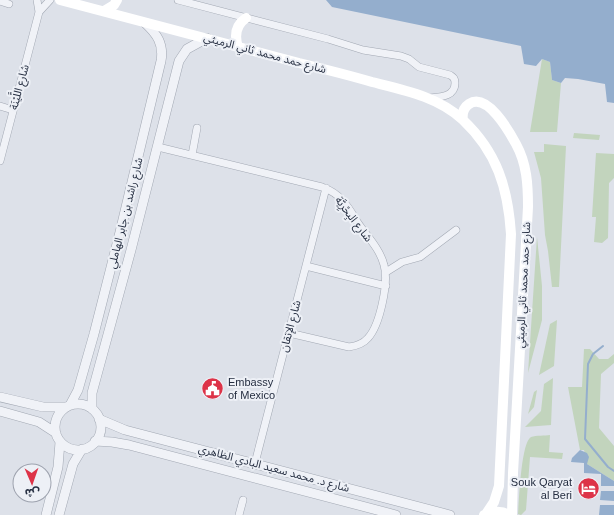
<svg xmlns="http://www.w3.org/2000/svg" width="614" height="515" viewBox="0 0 614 515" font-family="Helvetica,'Noto Sans Arabic',sans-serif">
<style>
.green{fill:#c2d4bd}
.water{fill:#94aecd}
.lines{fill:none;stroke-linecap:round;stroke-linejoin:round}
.stream{stroke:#94aecd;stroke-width:2}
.minor-casing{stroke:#a2a8b3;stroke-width:8}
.tertiary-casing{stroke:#a2a8b3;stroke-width:10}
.minor{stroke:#f0f2f7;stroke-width:7}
.tertiary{stroke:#f0f2f7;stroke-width:9}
.secondary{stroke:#fff;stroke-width:10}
.labels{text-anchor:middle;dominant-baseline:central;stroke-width:4;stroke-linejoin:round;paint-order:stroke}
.street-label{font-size:11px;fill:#252e41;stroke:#edf0f6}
.poi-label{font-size:11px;fill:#252e41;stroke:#edf0f6;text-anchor:start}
</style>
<rect width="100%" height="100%" fill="#dde1e9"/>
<path class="green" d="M542,59L550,62L552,80L561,83L557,132H530Z
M574,133L600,135L599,140L573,138Z
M544,144L566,146L559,287H552L548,251L545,235L541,178L534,152H544Z
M596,153L614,154V178L609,183L608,238L602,243L594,242L596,217H592Z
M537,237L542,286V320L528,373Z
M557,320L554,366L539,375L550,324Z
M584,349H590L599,359H608L614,354V363L601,374L599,428L614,446V481L587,464L584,450H580L568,387H582Z
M553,378L551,425L525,427L541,411L544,384Z
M537,390L534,407L528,414L534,392Z
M550,435L549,452L563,453L562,459L530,457L526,510L521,515L518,514C519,502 521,442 531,437C536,435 545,436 550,435Z"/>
<path class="water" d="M326,0H614V103L607,102L605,84L578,79L565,78L561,83L552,80L550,62L542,59L536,66L524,64L521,46L332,7Z
M580,450L587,453L589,457L587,464L614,481V486H601V474L584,473V463L571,462L572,458Z
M601,491H614V501L600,500Z
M600,505H614V515H599Z"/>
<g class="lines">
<path class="stream" d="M603,346L593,354L588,364L585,439L608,467L614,471"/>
<defs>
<path id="minor" d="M178,0L328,39L363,50L401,56L409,59L419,67L450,75C453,77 455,78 455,83C455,97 440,97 429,98
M0,1L9,4
M39,12L50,0
M0,106L13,110
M158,147L322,187C330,190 337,194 342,200C349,207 353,215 358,223C367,236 380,249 384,265C389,282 380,325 368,338C363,344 356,346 349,347L289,333
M192,155L197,128
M0,161L39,12L37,0
M306,266L386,286
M386,272L402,262L420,257L456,230
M255,463L326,188
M239,515L243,500"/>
<path id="tertiary" d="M0,397L43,407H65
M55 427a23 23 0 1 1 46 0a23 23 0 1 1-46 0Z
M70,405L78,390L94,334L120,232L161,61C164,44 157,34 145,23
M92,409V393L131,250L179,61L187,49L207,38
M0,411L39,422L56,433
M99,419L125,430L450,515
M95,441L112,442L129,445L396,515
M46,515L58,467L60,442
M59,515L73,464L82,449"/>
</defs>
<use href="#minor" class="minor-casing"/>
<use href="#tertiary" class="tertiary-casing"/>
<use href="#minor" class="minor"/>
<use href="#tertiary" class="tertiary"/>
<path class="secondary" d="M60,0C140,21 220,42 299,63C324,69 348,75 372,82C404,90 439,97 463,120C497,152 508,188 511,234L499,486L494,502L486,514
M104,11L114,5L117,0
M238,47C234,35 236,25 246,18
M463,120C462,114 463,108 469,104C487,92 509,131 516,144C527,164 528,185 528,207L513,473L512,515
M484,515C493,511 501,510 509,515"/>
</g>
<defs>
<symbol id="civic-disc" viewBox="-11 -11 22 22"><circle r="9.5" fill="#dd3348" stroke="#edf0f6"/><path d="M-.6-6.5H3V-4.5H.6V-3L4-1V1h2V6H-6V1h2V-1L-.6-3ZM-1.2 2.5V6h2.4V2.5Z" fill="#fff"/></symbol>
<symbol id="hotel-disc" viewBox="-11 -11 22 22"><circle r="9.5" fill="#dd3348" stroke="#edf0f6"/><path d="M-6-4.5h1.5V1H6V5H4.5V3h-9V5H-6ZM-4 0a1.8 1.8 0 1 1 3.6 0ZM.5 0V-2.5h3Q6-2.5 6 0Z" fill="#fff"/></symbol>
</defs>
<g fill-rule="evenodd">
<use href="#civic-disc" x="200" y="376" width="25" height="25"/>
<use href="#hotel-disc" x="576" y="476" width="25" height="25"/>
</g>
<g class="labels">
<g class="street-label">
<text transform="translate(265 53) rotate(15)">شارع حمد محمد ثاني الرميثي</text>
<text transform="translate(19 87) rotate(-75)">شارع اللَّيْنَة</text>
<text transform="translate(125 213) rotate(-76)">شارع راشد بن جابر الهاملي</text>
<text transform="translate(354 219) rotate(53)">شارع البِحْرِيَّة</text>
<text transform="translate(523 285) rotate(-87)">شارع حمد محمد ثاني الرميثي</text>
<text transform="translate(290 326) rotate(-75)">شارع الإتقان</text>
<text transform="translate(274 468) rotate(15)">شارع د. محمد سعيد البادي الظاهري</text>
</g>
<g class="poi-label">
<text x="228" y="382">Embassy<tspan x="228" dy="13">of Mexico</tspan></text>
<text x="572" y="482" text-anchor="end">Souk Qaryat<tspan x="572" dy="13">al Beri</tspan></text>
</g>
</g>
<g transform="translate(32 483) rotate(178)"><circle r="19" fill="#edf0f6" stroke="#9da2ae"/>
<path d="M0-3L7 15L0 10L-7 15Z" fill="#dd3348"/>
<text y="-6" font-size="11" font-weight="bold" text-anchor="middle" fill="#252e41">ش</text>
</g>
</svg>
